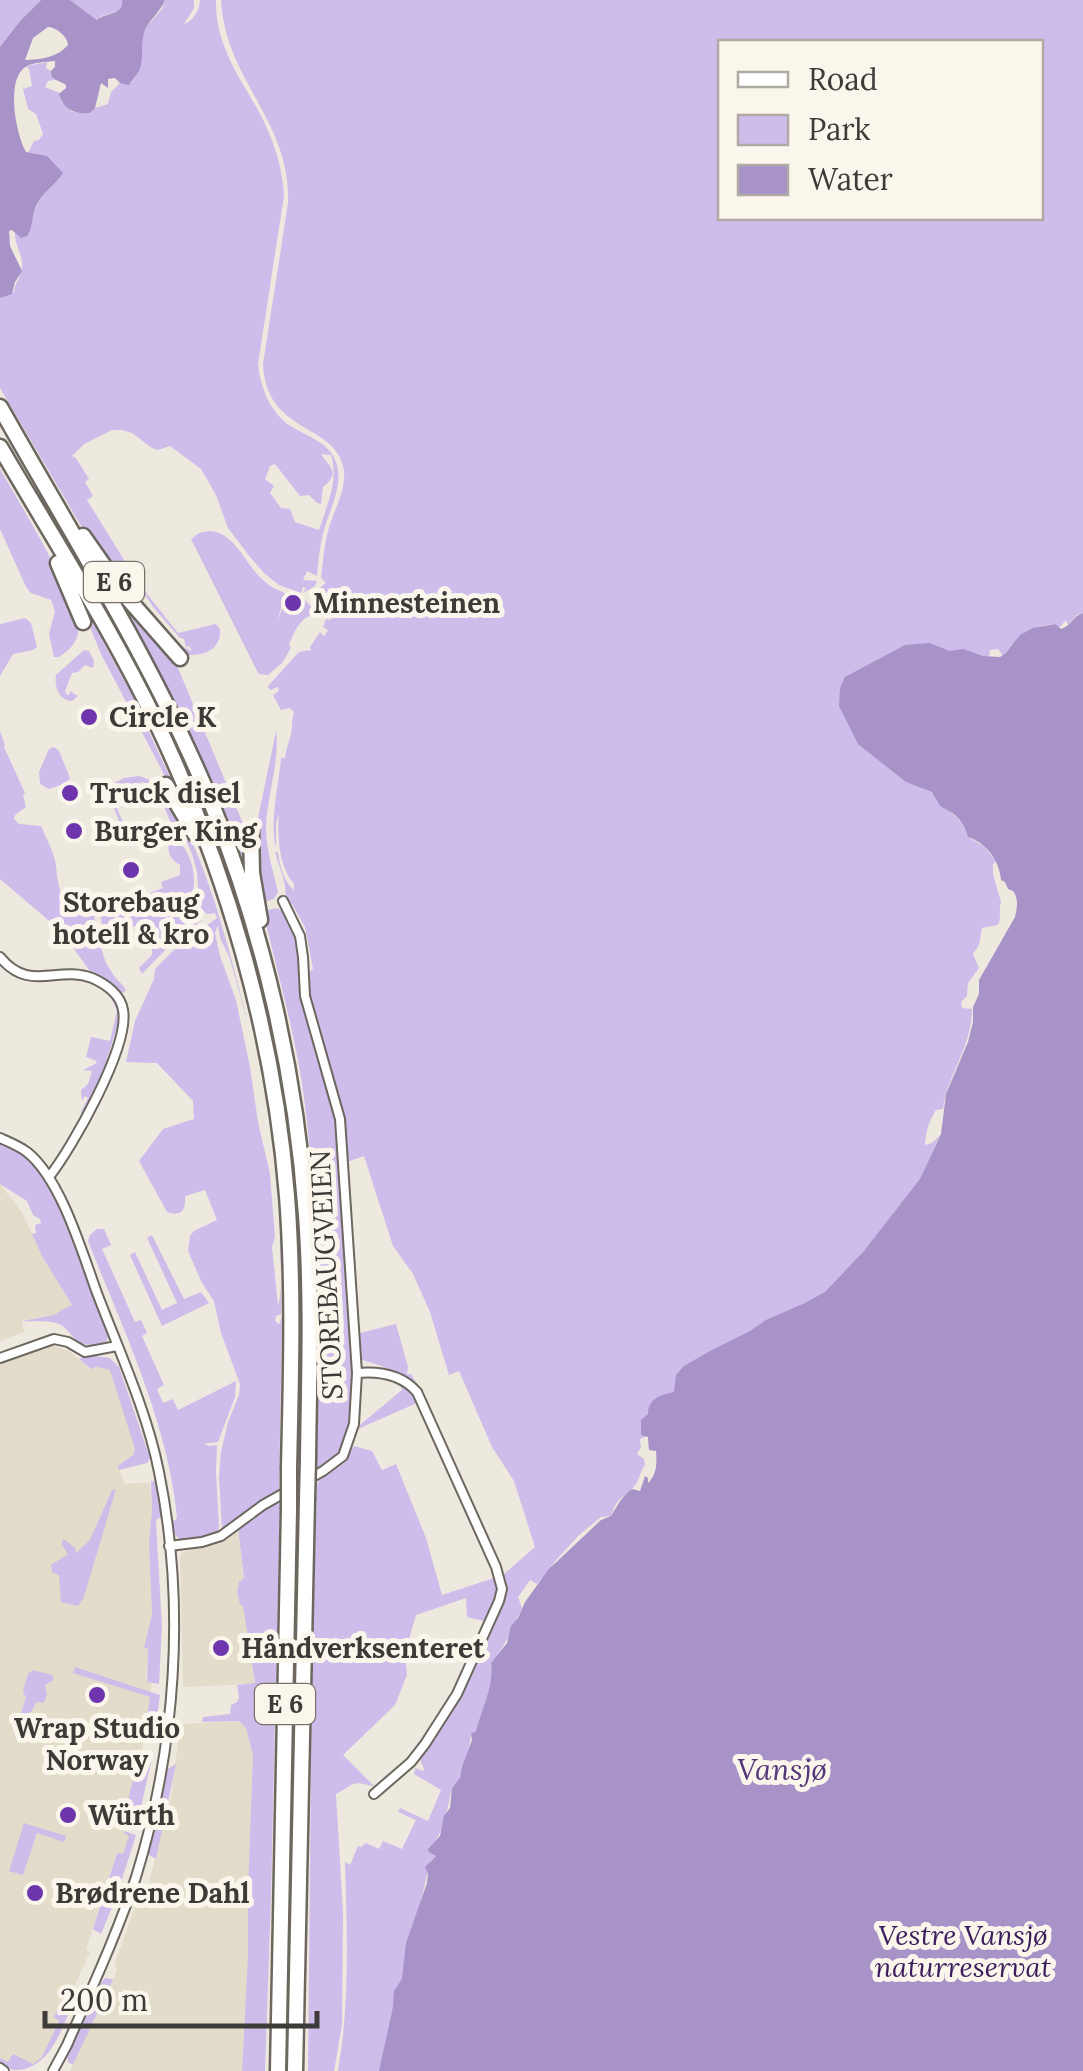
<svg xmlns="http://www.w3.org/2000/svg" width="1083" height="2071" viewBox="0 0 1083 2071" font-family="Lora,serif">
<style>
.built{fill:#e4dccb}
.green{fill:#cebceb;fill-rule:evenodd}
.water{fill:#a793c8;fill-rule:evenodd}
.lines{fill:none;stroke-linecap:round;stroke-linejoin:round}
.minor-casing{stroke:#6c685f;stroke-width:12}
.motorway-casing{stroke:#6c685f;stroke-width:19}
.minor{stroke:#fff;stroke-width:8}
.motorway{stroke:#fff;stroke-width:14}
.motorway-bridge-casing{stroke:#6c685f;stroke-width:19;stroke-linecap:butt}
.motorway-bridge{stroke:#fff;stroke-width:14}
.poi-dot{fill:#6e35ac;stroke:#fbf6ec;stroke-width:4}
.labels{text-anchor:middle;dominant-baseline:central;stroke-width:10;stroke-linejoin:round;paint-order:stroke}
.shield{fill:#fbf6ec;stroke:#76736d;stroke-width:2.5}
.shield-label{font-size:25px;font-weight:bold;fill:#3d3b37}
.poi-label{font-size:28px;font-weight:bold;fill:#3d3b37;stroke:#fbf6ec;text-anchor:start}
.street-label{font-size:28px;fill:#3d3b37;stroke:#fbf6ec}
.park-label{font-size:28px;font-style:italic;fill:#3b1d5d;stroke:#fbf6ec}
.water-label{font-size:30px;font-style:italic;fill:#543779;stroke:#fbf6ec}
</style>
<rect width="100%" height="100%" fill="#eee9df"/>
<path class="built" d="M0,1184L23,1214L42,1256L73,1306L58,1315L22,1320L24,1332L0,1341Z
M52,1346L68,1350L90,1369L97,1366L113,1368L136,1448L133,1455L118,1466L125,1485L132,1483H150L152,1511L149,1542L152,1614L146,1675L147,1682L152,1683L142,1750L140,1751L123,1821L124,1833L130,1835L123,1855L116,1854L86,1950L90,1952L42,2057L33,2064L14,2055L8,2063L0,2058V1364Z
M238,1531L244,1579L243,1605L255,1684L183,1687L180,1556L183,1552L228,1537Z
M239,1721L246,1728L253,1755L248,1887V1955L242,2071H70L117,1970L114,1966L139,1895H146L172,1791L180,1724Z"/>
<path class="green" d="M0,0H41L20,21L0,47Z
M70,0H122V7L119,11L101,16L97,20Z
M165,0H194V8L184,24C193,21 200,10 200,0H216C215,58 255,92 273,143C279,160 283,177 284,196L258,364C260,386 270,412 289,425C308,438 334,442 338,470C341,489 329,512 324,530C320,545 318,560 317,576L307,571L303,580L317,581L315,586L303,593L306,588L303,587L301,593L279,585L264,573L250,557L228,528L216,495L201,469L170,446L158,450L152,448L132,433L122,430H112L84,444L72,456L76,458L89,479L85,482L93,496L87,500L139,584L178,633L216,624L220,629C222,650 202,658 183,654L127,591L84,531L0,388V298L14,292C15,282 21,277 22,267C23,254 14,244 15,232L12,229L36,207L39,200L35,153H28L34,141L39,140L43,134L36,114L28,109L23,89L32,86L29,69L26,66L47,62L46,68L51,71L54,80L48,81L45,87L60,93L61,100L72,112L90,113L95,108L108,104L111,92L120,83H131L139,71L142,39L147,26L162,9ZM321,454L331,455C339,480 327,505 319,530L295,522L290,509L281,508L270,493L274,486L265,479L270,466L275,464L300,496L309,495L317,503L321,504L323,487C341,472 330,468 321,454ZM121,565L125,566L154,608L180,638L184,639L186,647L189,646L192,651C170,645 133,591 117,571Z
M221,0H1083V613L1077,615L1068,625L1066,620L1059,628L1055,624C1020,628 1025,636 1003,656L998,649L990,650L989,657L992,661L933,792C942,812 962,813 968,837L985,847L996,861L993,864V874L1001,902C998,911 1002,917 998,925L982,928L979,945L973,954L979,968L968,983L967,996L961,1002L962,1008L972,1009C972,1047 947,1075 943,1109L936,1110C928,1123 926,1131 925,1145L932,1143L940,1135L922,1176L928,1188L895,1231L656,1450H649L648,1436L640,1439L641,1447L637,1454L644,1459L645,1465C641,1470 640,1477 637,1482C629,1497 618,1493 611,1516L601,1517L579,1535L549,1568L556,1562L547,1586L542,1578L537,1584L530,1580L518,1597L522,1608C513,1627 505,1647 491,1663C494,1687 483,1709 476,1732L471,1734C471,1742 463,1772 460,1779C454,1790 454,1780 451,1792C446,1814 444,1833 429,1849L436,1856L430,1861L422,1897L399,2071H338C350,2002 347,1932 345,1862L350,1865L358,1846L361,1847L366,1843L379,1849L383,1841L402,1849L416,1820L398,1812L400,1808L428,1821L441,1790L414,1774L415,1768L423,1771L424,1769L419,1757C442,1723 460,1691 478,1655C491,1628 505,1605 504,1574L535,1547L514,1481L492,1447L459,1371L449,1375L430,1312L413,1274L393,1246L364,1156L347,1162L344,1116L338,1101L307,993V974L313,969L305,927L292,904H288C285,896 286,890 284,881C282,871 277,862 275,851L278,853C280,866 284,882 294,890V884C279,866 277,837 279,814L276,823V847C269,824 279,783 281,758H285C286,750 288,745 290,738C293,730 291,721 294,712L290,708L281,710L273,695L279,691L278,687L270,690L268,686L299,652L311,650L310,647L320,632L324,636L328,630L323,627L326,619L331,620V616L325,617L322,603L310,595L326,583L321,578C323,562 324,546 328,531C333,512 346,491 344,471C338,422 266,436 263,364L288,203C291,121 225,80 221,0ZM720,42H1040V218H720Z
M0,469C16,497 83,606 78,633C76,644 68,651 59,657H54L49,634L55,611L51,600L31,593L26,587L0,529Z
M53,515C106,604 159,694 199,790C267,954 302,1132 303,1309C303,1342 302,1375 302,1408C301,1428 303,1449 300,1469H297L296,1462L298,1315L286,1133L214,843L169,733L49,517Z
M209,531C235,532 245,564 263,580C269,586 277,590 285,593L277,623L287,594L305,600L313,609L312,615C299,619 294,633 289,645L291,648L282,663L268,675L259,674L257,671L191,539L199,533Z
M118,595L178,668L242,821L245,831L247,876C212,778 170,686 118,595Z
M25,618L31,623L37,647L33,650L13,654L0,676V624Z
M92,621L132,695L175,788L167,780L101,654L88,622Z
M84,650L89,651L94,661L93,668L85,665L78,672L72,673L65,691L67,695H69L70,691L78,696L72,701C59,701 54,686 56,675Z
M0,731L5,745L4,747L25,793L23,795L26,807L15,815L14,819L19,824L41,826C46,838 54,852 56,865C57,880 61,908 78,915C81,916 91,916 94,916C100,934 100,956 111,971C115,979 122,983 126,990L123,993L92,974L61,931L0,879Z
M276,731C280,761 267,796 266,827C266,850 273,870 278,892L274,899L261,903L256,859L257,823Z
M54,747L59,751L70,778L66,783L49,789L40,784L39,772L49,749Z
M139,776C191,788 230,954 243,1003L248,1023L229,956L220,938L218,925L215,933L220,956L236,1000L250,1067L258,1122L270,1174L275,1237L272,1247L278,1306C284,1287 279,1254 280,1233L281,1243V1314L276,1316L275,1320L278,1324L280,1323L282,1316L279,1492L222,1531L219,1477L221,1452L228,1422L239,1395L240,1384L221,1333L214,1301L202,1283L188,1251L190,1236L194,1231L217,1220L205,1190L185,1196C186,1210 182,1217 167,1212L139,1161L163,1129L194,1119L193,1101L157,1063L126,1062L135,1021L154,979L155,969L177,947L217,918L215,913L207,914L199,906L197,872L192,854L186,840L175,830L169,819L159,793L143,782L111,793L127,833L124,834L106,787L124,778Z
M171,836C187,844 195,866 194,885C192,900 184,910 202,920L170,945L142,974L139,968L152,955V927L109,926L106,951L100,912L163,888L161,882L180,875V865C168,858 166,849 171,836Z
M277,908C308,922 296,965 301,991C309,1034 329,1074 337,1117C343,1149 340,1184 341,1216C342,1231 348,1245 344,1261C347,1301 365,1423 341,1453C335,1460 324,1466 316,1472C317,1349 320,1227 305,1105C297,1039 278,976 263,911Z
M114,996L120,1010L118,1024L102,1075L81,1121V1112L88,1098L85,1096L82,1101L81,1090L88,1084L92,1071L83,1070L97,1063L95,1060L86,1057L91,1037L110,1041L117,1011L111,997Z
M0,1142C14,1148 28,1157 38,1169C50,1183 56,1202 63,1218C79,1257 94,1297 108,1337L106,1342C70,1353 76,1329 56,1323C45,1320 33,1322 22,1321L54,1315L65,1308L72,1305L42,1256L32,1234L36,1233L35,1225L41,1223L40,1219L33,1215L27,1201L0,1184Z
M97,1229H104L111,1245L102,1249L135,1322L141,1320L147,1333L142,1336L164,1385L157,1389L163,1403L173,1399L178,1410L236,1381L235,1397L218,1442L204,1444L209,1446L217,1445L216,1472L219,1526L218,1532L215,1534L193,1540H180L174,1533L172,1521L176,1520L177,1516C167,1420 123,1329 88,1241L90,1235Z
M152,1235L184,1299L201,1292L209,1303L162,1326L130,1255L135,1252L162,1310L177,1303L147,1238Z
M396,1324L408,1367L407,1374H411L419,1388C402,1373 384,1366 362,1360L360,1333Z
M88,1355L110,1358L119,1367L150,1458L147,1463L119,1470L118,1466L133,1455L135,1449L110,1370L97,1367L91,1369L79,1359Z
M396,1380C407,1385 412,1391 417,1403L358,1429L361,1424L402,1390L401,1387L394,1383Z
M354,1446L372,1451L382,1470L396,1464L426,1538L442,1595L497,1577C500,1593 493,1607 488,1622L467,1617L466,1598L416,1615L405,1653L407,1675L395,1705L343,1755L375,1787C351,1779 354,1785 336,1794L343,1912L342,2025L334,2071H308L312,1665L317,1485L319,1480L344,1463Z
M151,1481L156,1482L162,1517L157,1519L156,1523L162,1626L159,1684L147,1682L148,1649L144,1648L152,1614L149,1542L152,1511Z
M300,1488L297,1680L291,1681L296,1490Z
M116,1489L84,1597L78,1606L61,1602L59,1575L52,1572L51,1565L68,1554L62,1545V1540H65L75,1548L76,1553L90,1540L112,1490Z
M280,1499L271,1897L265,2071H242L248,1955V1887L253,1755L246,1728L239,1721L202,1722L203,1717L230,1714L231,1705L237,1702L239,1698L237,1685L255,1683L243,1606L240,1604L237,1592L239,1582L244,1578L238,1528Z
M75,1667L160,1695L154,1738L144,1736L150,1697L73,1673Z
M33,1670L52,1675L54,1680L45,1685L47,1694L44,1703L36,1702L32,1711L24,1716V1724L29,1726L27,1734L18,1730L17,1725L26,1698L23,1691L28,1674Z
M140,1750L146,1753L148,1761L151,1762L137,1825L123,1821Z
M290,1763H294L289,2071H283Z
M176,1764L156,1859L148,1854V1851L166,1770Z
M24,1823L66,1836L64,1842L37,1833L23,1875L9,1871Z
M124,1831L136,1835L117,1895L101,1934L93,1929L117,1853L123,1854L129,1836L124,1833Z
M105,1978L113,1979L73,2065L68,2062L67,2055L100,1985Z
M60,2006L69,2010V2012C60,2035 46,2071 14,2070C9,2069 5,2065 0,2062V2058L8,2062L13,2054L33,2064L42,2057L59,2021L54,2017Z"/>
<path class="water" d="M41,0H70L97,20C106,12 124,16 122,0H165C161,11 151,18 146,28C139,42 145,59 139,71C136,76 132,80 129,85L120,83L115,78L108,79V88L101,83L95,108L90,113C74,114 64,110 59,94L66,88V85C58,79 51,82 51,71L55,67V61C47,62 30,62 24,68C6,83 16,134 26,152L47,156L63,173C56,184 42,193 37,204C31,214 34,225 27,236L21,238L12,230L9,231L10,246L22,271L15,282L12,294L0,298V47L20,21ZM48,27C56,27 68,37 68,45C58,57 40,60 25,60L33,38Z
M1083,613V2071H379L393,2007L394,1991L402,1979L406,1943L427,1883L428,1874L425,1867L436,1856L429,1852L428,1849L440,1836L444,1816L450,1808L452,1788L460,1778L462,1767L472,1740L471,1734L476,1731C482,1708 494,1687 491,1663L507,1643L511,1626L518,1618L525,1602L548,1570L601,1520L611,1516C618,1505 621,1497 632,1489L640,1491L645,1476L648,1478V1483C657,1475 657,1462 656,1451L649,1450L648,1437L641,1435V1420L648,1414C648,1398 661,1395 674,1392L676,1375L684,1366L710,1351L750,1331L766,1320L805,1303L825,1292L864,1251L920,1179L941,1134L946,1094L968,1042L973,1022V1007L979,994V980L1015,917C1017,908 1019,899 1013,891L1008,889L1005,882L1001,880C999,859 986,843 968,837C963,819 955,814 940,806L932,792L906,782L858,744L839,706L840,688L845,677L905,645L929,643L950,651L963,649L983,656L1000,657L1006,653L1020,635L1033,628L1055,624L1061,629C1071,626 1073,616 1083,613Z"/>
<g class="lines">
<defs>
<path id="minor" d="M0,957C29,993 58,965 92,978C106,984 121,995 123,1010C130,1046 72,1148 49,1177
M0,1138C9,1142 19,1146 27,1152C61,1179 82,1252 97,1293C119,1351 147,1411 159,1472C186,1605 176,1747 136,1877C117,1934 91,1990 67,2045L53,2071
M0,1358L54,1339L68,1342L85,1352L117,1346
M357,1373C379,1371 402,1375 417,1392L496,1567L502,1589L499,1601L457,1694L425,1744L411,1762L374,1794
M169,1546L202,1542L221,1536L263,1505L323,1471L343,1456L354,1424L357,1373L340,1119L305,996L303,957L300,936L283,901
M0,2068L4,2071"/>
<path id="motorway" d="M0,407C73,537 154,664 211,802C264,933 296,1075 306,1215C312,1296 309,1378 308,1459
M0,447C53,538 111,628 157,724C227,871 274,1033 287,1196C294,1287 291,1377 289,1468
M83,536L123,593L180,658
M58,563L83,622
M166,785L195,834
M251,830L252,873L260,920
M278,2071L289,1509
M295,2071L307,1500"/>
</defs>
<use href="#minor" class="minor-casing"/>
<use href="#motorway" class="motorway-casing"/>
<use href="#minor" class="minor"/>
<use href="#motorway" class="motorway"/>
<defs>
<path id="motorway-bridge" d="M307,1500L308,1459
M289,1509V1468"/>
</defs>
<use href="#motorway-bridge" class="motorway-bridge-casing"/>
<use href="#motorway-bridge" class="motorway-bridge"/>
</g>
<g class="poi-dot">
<circle cx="293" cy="603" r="10"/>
<circle cx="89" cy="717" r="10"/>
<circle cx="70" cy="793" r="10"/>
<circle cx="74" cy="831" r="10"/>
<circle cx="131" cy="870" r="10"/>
<circle cx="221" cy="1648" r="10"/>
<circle cx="97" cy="1695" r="10"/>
<circle cx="68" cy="1815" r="10"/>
<circle cx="35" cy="1893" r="10"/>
</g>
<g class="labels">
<g class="shield">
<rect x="84" y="562" width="60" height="40" rx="8"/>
<rect x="255" y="1684" width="60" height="40" rx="8"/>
</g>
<g class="shield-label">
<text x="114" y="582">E 6</text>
<text x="285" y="1704">E 6</text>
</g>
<g class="poi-label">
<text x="313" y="603">Minnesteinen</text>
<text x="109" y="717">Circle K</text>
<text x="90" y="793">Truck disel</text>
<text x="94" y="831">Burger King</text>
<text x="131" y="902" text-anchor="middle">Storebaug<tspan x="131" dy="32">hotell &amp; kro</tspan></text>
<text x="241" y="1648">Håndverksenteret</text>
<text x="97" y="1728" text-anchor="middle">Wrap Studio<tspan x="97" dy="32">Norway</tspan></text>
<text x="88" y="1815">Würth</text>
<text x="55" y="1893">Brødrene Dahl</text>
</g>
<g class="street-label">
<text transform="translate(326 1275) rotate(-93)">STOREBAUGVEIEN</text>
</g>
<g class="park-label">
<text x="963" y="1935">Vestre Vansjø<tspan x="963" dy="32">naturreservat</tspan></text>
</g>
<g class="water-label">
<text x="782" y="1769">Vansjø</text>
</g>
</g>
<rect x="718" y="40" width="325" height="180" fill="#fbf6ec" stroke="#afaba4" stroke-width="2.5"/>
<rect x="738" y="72" width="50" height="15" fill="#ffffff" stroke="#afaba4" stroke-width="2.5"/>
<text x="808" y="90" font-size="30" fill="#3d3b37">Road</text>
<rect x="738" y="115" width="50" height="30" fill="#cebceb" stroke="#afaba4" stroke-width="2.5"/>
<text x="808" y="140" font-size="30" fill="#3d3b37">Park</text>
<rect x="738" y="165" width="50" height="30" fill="#a793c8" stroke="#afaba4" stroke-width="2.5"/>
<text x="808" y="190" font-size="30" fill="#3d3b37">Water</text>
<path d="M45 2011v15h272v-15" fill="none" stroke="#3d3b37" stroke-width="5"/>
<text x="60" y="2011" font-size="30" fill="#3d3b37" stroke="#fbf6ec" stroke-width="8" paint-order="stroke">200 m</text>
</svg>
